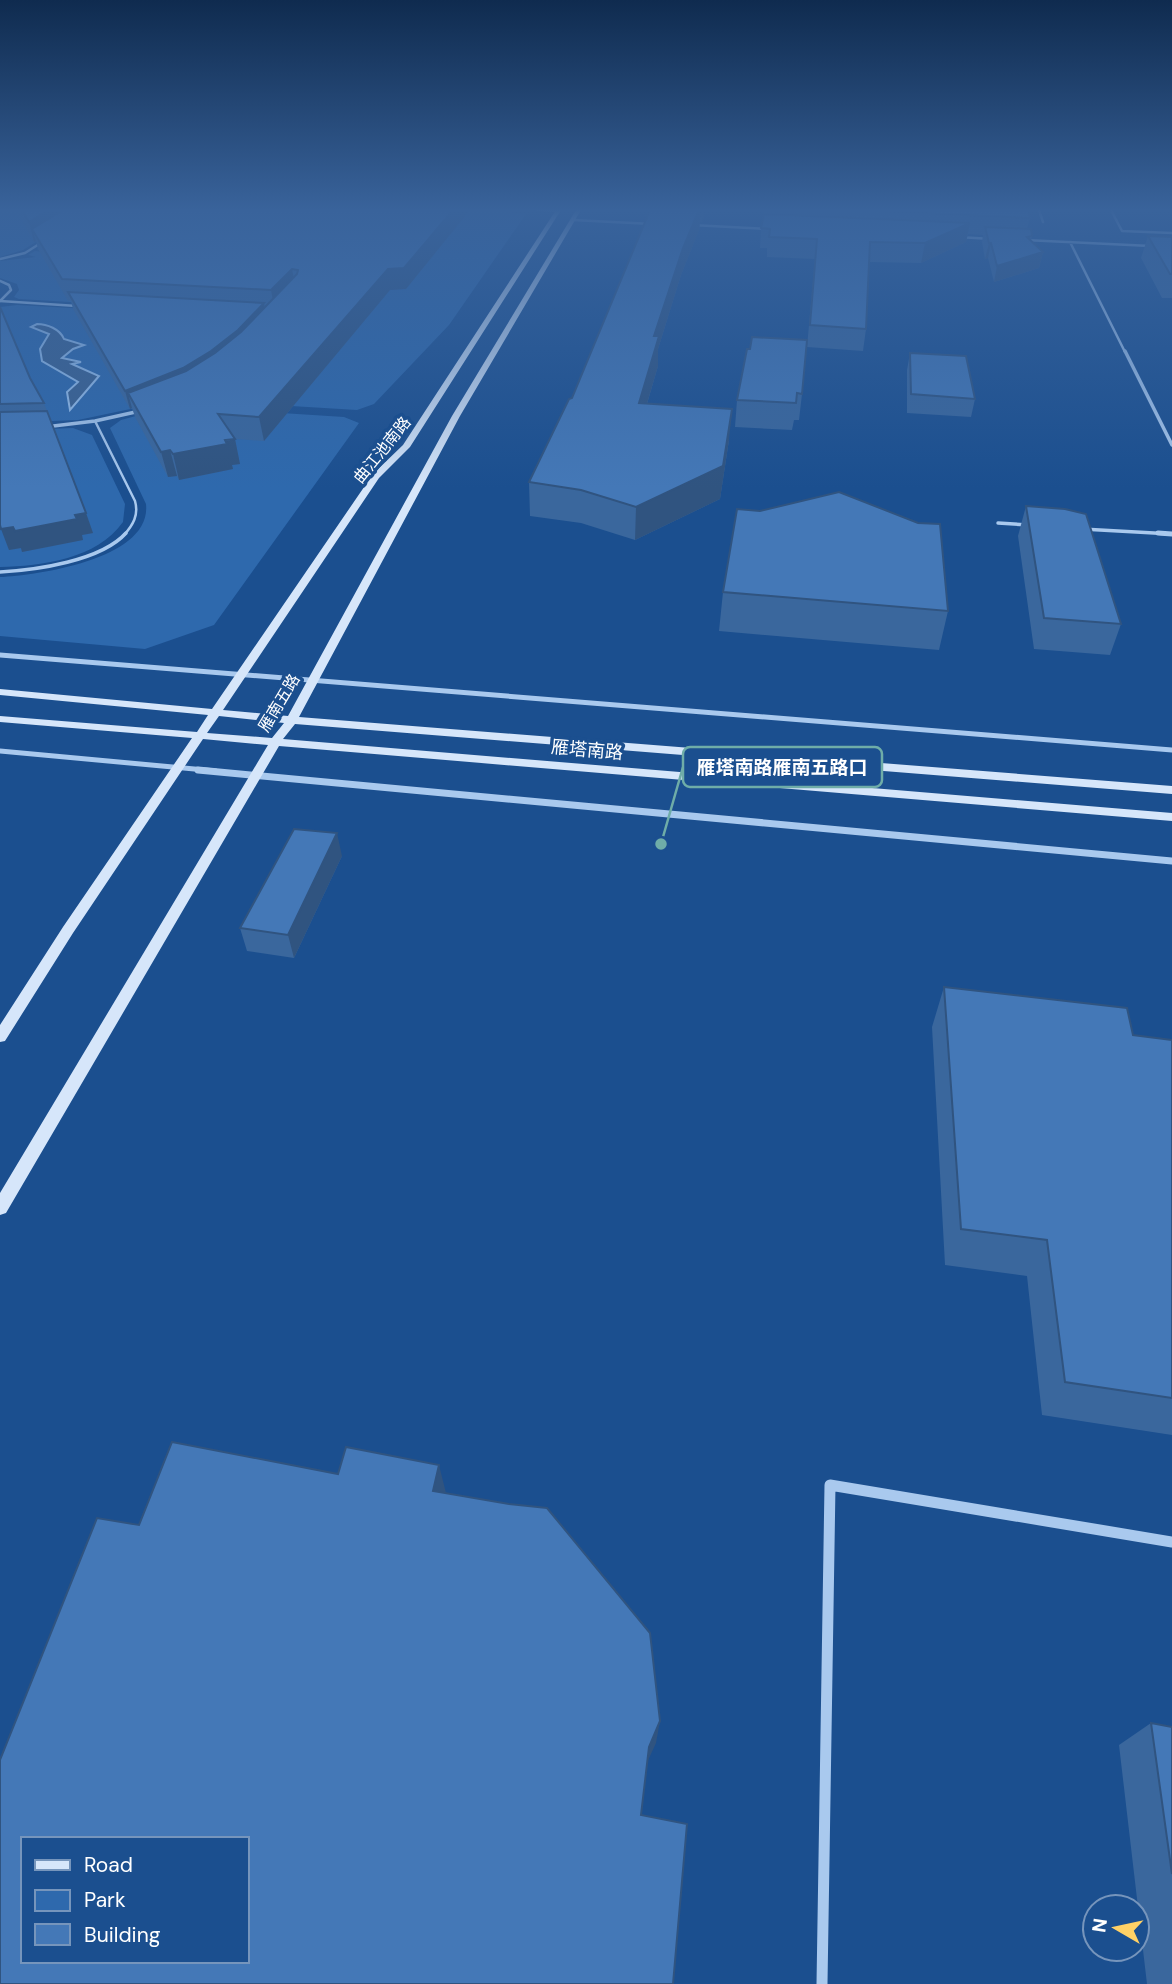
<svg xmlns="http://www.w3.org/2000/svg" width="1172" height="1984" viewBox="0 0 1172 1984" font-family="'DM Sans','Noto Sans SC',sans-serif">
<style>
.green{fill:#2e69ad}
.water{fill:#3c6290;stroke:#9cc4f0;stroke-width:2}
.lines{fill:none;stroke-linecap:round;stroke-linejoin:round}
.lane-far1{stroke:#a9c9ee;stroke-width:2.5}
.lane{stroke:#a9c9ee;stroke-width:3.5}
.street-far4{stroke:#a9c9ee;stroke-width:2.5}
.street-far3{stroke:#a9c9ee;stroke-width:3.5}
.street-far2{stroke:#a9c9ee;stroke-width:5}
.street-far1{stroke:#a9c9ee;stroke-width:7}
.street{stroke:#a9c9ee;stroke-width:11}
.secondary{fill:#d6e6fa;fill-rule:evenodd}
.wall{fill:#3a679d}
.shaded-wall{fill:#305480}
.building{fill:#4478b7;stroke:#305480;stroke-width:2;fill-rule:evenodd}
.labels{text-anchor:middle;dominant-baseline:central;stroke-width:7;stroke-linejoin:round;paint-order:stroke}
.far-street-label{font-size:16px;fill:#fff;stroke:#1b4f8f}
.street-label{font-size:18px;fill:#fff;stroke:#1b4f8f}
.leader{fill:none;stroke:#6fada8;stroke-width:2.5}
.callout-dot{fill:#6fada8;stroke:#1b4f8f;stroke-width:2.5}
.callout{fill:#1b4f8f;stroke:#6fada8;stroke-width:2.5}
.callout-label{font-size:19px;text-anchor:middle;font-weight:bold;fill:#fff}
</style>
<rect width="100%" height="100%" fill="#1b4f8f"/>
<path class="green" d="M4,210H87L23,250L0,257V212Z
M412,210H492L526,214L449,325L374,404L357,410L208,401L255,313L19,299L14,297L19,290L17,284L0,278V261L36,257L28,255L35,251L44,252L37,249L57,237Z
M17,305L249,318H255L140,407L78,420L0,423V307Z
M173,406L344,417L359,423L214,625L145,649L0,636V577C38,575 152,559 146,504L110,428L121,420Z
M73,428L92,435L125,504L123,522C97,559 42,566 0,567V431Z"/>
<path class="water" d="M37,324C47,324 60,329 64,339L84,345L73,349L62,358L81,362L72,364L99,376L70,410L67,392L78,382L42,361L40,349L49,334L31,327Z"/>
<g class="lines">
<path class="lane-far1" d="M1039,210L1043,222
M1111,210L1122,231L1172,233
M0,301L77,306
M95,421L135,501C139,515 133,525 124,535"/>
<path class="lane" d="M0,572C36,570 101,561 126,533"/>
<path class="street-far4" d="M537,210L558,211
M573,220L653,224
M692,225L768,229
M958,237L992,239
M1025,240L1172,247
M1070,242L1125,352
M0,259L25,253L44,241
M0,281L9,285L11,290L0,301"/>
<path class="street-far3" d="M1125,351L1172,445
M45,427L95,421L140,411
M998,523L1028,525
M1082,529L1172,534"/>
<path class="street-far2" d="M1158,533L1172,534
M0,655L1172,750
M0,751L216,771"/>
<path class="street-far1" d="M198,770L1172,861"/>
<path class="street" d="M822,1984L830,1485L1172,1542"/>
<path class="secondary" d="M556,210H561L410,447L379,478L223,710L288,716L452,416L576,210H581L460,416L299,717L1172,786V794L295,724L283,739L1172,813V821L279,746L6,1213L0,1215V1193L268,745L203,739L73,933L5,1041L0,1042V1025L63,927L192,738L0,722V716L197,732L208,715L0,695V689L212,709L373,474L403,445ZM219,716L284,723L272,738L207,733Z"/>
</g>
<path class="wall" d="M16,210H470L406,289L390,290L264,441L235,439L240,464L232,465L233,469L179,480L177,476L168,477L135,417L132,408L130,409L73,309L71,301H68L38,249L36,241L34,242Z
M650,210H707L702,222H700L699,230L681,275L658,349V366L647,404L729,440L720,499L635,540L581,523L530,516L529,482L572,398Z
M765,210H1028L1030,218L1027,229L1032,236L1031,241L1043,252L1039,268L994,282L988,258L985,259L982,242L983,235L968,234L966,242L921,263L869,262L866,329L863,351L807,347L815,259L767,257V248H760L761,228Z
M1148,236L1172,237V298H1162L1141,258Z
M0,307L30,378L44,403L86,513L93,533L82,535L83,540L22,552L21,548L9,550L0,525Z
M747,349L802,394L799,420H794L792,430L735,427L737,400Z
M910,353L975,399L971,417L907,413V370Z
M1026,506L1121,624L1110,655L1034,649L1018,536Z
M723,592L948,611L939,650L719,631Z
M342,856L294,958L247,951L240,928Z
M944,987L1133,1035L1172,1040V1435L1042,1415L1027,1276L945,1265L932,1027Z
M1151,1723L1172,1727V1984H1147L1119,1745Z"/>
<path class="shaded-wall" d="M48,210H85L32,229L36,241L34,242L29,222Z
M453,210H470L406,289L390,290L264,441L259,417L388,269Z
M699,210H701L699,230L681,275L658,349V366L638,434L639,403L654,336L683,248Z
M703,210H707L702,222Z
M970,223L966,242L921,263L925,243Z
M989,243H991L988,258L985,259Z
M1043,252L1039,268L994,282L997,266Z
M292,269L296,290L275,312L271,290Z
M264,303L267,320L214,369L128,393L132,408L130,409L125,391Z
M732,409L729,440L720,499L635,540L636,507Z
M235,439L240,464L232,465L233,469L179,480L173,454Z
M170,450L177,476L168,477L161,452Z
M86,513L93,533L82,535L83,540L22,552L21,548L9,550L1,529Z
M337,833L342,856L294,958L288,935Z
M439,1465L447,1497L433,1491Z
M660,1721L656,1743L645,1767L649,1747Z"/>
<path class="building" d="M22,210H48L29,222Z
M63,210H453L404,268L388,269L259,417L218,414L235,439L225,440L227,444L173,454L170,450L161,452L128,393L186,371L215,353L241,332L297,274L298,270L292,269L271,290L62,279L32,229Z
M650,210H699L683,248L654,336H659L639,403L732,409L723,466L636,507L581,490L529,482L569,399L572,398Z
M861,210H1028L1030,218Z
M764,214L970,223L925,243L870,242L866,329L810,325L817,239L769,237L770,229L761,228Z
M985,227L1031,229L1032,236L1027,237L1043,252L997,266L991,243H989Z
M1148,236L1172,237V274H1170Z
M68,292L264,303L238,330L211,351L183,368L125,391Z
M0,307L30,378L44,403L0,404Z
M752,337L807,340L802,394L797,393L796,403L737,400L747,349H750Z
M910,353L966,356L975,399L911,394Z
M47,411L86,513L75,515L77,519L15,531L13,527L1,529L0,525V412Z
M839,492L918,523L940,524L948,611L723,592L737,509L760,511Z
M1026,506L1065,509L1086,514L1121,624L1044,618Z
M294,829L337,833L288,935L240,928Z
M944,987L1127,1008L1133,1035L1172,1040V1398L1065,1382L1047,1240L961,1229Z
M172,1442L338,1474L346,1447L439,1465L433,1491L509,1504L547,1508L650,1633L660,1721L649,1747L641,1815L687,1824L673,1984H0V1760L97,1518L139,1525ZM23,1839H247V1961H23Z
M1151,1723L1172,1727V1874Z"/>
<linearGradient id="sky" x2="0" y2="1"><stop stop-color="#0f2b4f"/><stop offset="0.43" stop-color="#39639b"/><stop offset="1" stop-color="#39639b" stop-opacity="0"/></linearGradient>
<rect width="1172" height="488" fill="url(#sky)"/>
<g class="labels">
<g class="far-street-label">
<text transform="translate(382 450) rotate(-51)">曲江池南路</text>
<text transform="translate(279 703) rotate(-59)">雁南五路</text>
</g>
<g class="street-label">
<text transform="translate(587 750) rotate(5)">雁塔南路</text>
</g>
</g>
<path class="leader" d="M661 844L683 767"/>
<circle class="callout-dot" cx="661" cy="844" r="7"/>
<rect class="callout" x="683" y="747" width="199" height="40" rx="7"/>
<g class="callout-label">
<text x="782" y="774">雁塔南路雁南五路口</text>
</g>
<rect x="21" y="1837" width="228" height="126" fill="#1b4f8f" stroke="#7695bc" stroke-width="2"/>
<rect x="35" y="1860" width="35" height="10" fill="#d6e6fa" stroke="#7695bc" stroke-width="2"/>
<text x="84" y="1872" font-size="21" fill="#ffffff">Road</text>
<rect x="35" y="1890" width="35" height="21" fill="#2e69ad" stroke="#7695bc" stroke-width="2"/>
<text x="84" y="1907" font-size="21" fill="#ffffff">Park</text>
<rect x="35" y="1924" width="35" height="21" fill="#4478b7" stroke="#7695bc" stroke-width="2"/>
<text x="84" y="1942" font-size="21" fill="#ffffff">Building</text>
<g transform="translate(1116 1928) rotate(279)"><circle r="33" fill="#1b4f8f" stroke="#7695bc" stroke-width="2"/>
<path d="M0-5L12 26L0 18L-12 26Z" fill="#ffd166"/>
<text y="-10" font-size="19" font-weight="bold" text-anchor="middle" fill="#ffffff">N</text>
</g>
</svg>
